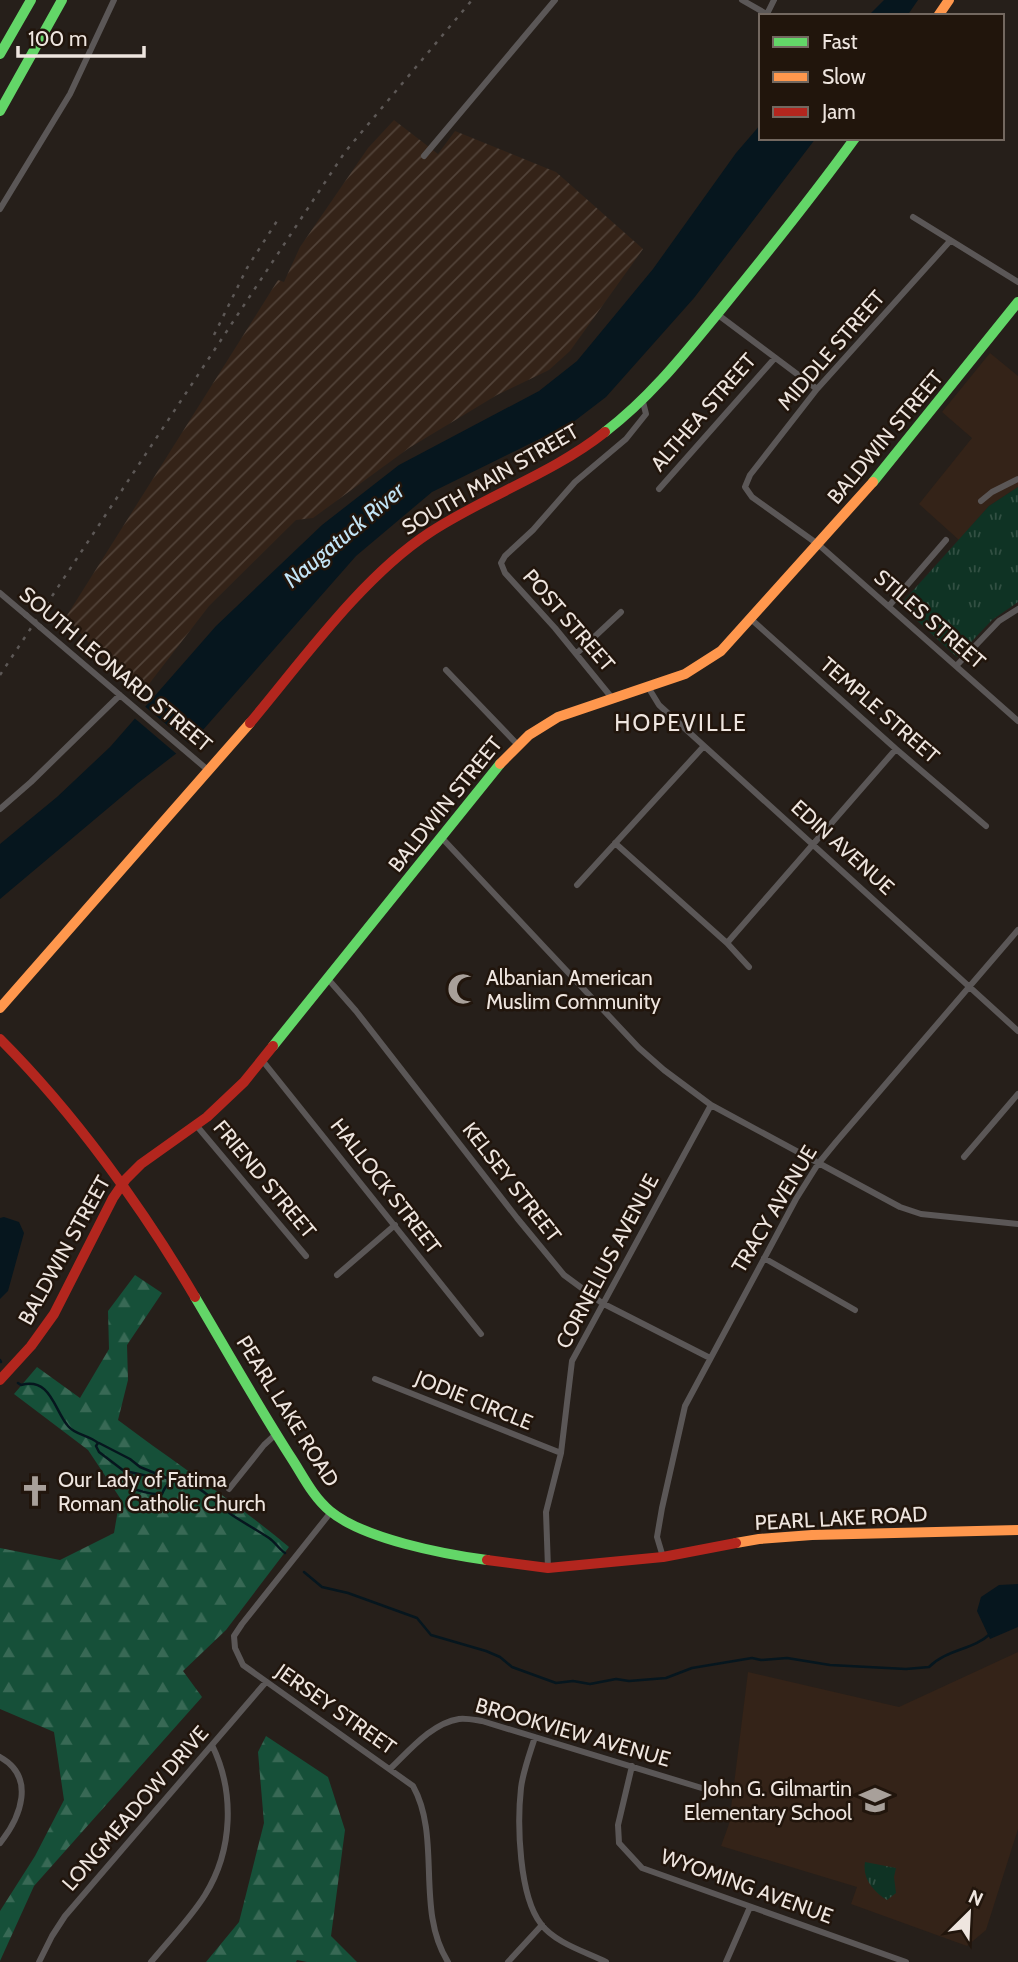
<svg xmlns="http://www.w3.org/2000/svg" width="1018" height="1962" viewBox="0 0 1018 1962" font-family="Cabin,sans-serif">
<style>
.built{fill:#342318}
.industrial{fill:url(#industrial-furrows)}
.grass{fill:url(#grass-tufts)}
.forest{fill:url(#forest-firs)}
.water{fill:#06161e}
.pier{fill:#261f1a}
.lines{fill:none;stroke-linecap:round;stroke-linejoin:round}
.stream{stroke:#06161e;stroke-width:2.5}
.street{stroke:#5b5757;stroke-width:6}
.fast{stroke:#63d668;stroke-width:10}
.slow{stroke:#ff974d;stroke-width:10}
.jam{stroke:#b3261e;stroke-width:10}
.rail{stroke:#5d5856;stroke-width:2.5;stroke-dasharray:3.5 7;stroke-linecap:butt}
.street-bridge{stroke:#5b5757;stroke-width:6}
.labels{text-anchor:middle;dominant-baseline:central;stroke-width:5;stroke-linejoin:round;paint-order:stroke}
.street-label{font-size:21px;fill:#eee5df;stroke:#21150c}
.poi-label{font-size:21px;fill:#eee5df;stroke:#21150c;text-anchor:start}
.water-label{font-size:23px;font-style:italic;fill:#c3e5f7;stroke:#21150c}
.neighbourhood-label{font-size:23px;letter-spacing:2px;fill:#eee5df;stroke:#21150c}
</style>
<defs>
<pattern id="industrial-furrows" width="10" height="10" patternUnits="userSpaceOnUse" patternTransform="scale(1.75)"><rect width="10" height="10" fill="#342318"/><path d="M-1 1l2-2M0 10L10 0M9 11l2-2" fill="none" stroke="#524339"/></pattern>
<pattern id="grass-tufts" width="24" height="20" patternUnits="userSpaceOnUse" patternTransform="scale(1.75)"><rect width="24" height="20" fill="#0f3324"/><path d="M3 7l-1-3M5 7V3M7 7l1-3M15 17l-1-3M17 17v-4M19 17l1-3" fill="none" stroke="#325043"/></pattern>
<pattern id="forest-firs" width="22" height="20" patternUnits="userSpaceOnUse" patternTransform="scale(1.75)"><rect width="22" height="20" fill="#165039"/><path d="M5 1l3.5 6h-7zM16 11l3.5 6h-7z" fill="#386955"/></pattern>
</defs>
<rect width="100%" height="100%" fill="#261f1a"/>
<path class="built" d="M990,353L1018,376V487L989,506L959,540L919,504L972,438L942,412Z
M1018,1652V1829L986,1930L967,1946L851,1904L857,1887L721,1846L729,1824L748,1672L899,1707Z"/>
<path class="industrial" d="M394,120L438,154L455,131L556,172L643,249L570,351L549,370L497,395L409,448L313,518L296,520L209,606L149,684L118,675L66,617L278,280L284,282L300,247L368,148Z"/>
<path class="grass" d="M1018,487V602L992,620L957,657L900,605L989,506Z
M865,1862L896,1868L894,1877L896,1893L887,1900C874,1892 862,1879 865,1862Z"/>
<path class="forest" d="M135,1275L162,1293L127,1345L128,1380L118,1420C175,1463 234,1501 289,1547L226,1630L183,1671L202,1697L34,1886L0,1961V1911L35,1856L64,1800L54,1732L0,1709V1548L60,1560L114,1533L120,1498L88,1450L14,1394L37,1367L80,1398L109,1349L108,1311Z
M266,1736L328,1777L345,1830L331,1936L357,1962H307L297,1960L296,1962H206L239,1922L264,1823L258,1752Z"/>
<path class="water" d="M884,0H918L907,16H868Z
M761,124V138H816L694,298L606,397L572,423L432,492L356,556L195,739L138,783L0,899V844L57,797L110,747L216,626L322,525L399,465L539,391L577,361L653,269L736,153Z
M4,1217L19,1222L24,1233L8,1291L0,1299V1218Z
M1018,1584V1627L990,1639L977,1611L981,1597L999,1585Z"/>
<path class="pier" d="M142,704L192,746L179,756L132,716Z"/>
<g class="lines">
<path class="stream" d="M0,1360L1,1362
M18,1383L21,1385C51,1377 54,1410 68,1426C75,1435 89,1435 98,1443L96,1446L99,1452L124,1471L126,1486C135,1490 152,1495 162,1494C165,1487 168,1481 177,1481C197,1481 217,1504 232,1515C244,1523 257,1530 269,1538C275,1542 279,1549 285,1553
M99,1443L130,1459L140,1467L174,1481
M125,1471L157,1478L162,1476
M304,1572L322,1587L348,1593L417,1618L431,1635L486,1651L500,1657L512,1667L556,1683L573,1681L590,1684L616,1679L629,1681L666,1678L692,1668L752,1658L761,1660L787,1658L830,1665L906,1669L929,1667C947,1649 973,1650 990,1634"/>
<path class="street" d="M742,0L770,16
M767,14L774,0
M424,156L555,0
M0,209L70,94L114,0
M913,217L1018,282
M950,241L817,389L750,475L745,487L752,497L819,545L1018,721
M717,314L817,389
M659,489L774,359
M981,501L992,492L1018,479
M0,593L26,615
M889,606L946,540
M752,620L896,749L986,826
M40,627L209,771
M576,654L621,612
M957,665L999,621L1018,609
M446,670L518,745
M648,687L659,705L1018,1031
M612,698L555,628L505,573L501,563L505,556L533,530L575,482L626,439L646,414L643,402
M0,809L31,782L120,695
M441,837L639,1048L664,1070L711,1105L900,1207L921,1214L1018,1224
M615,843L727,943L749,967
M577,885L704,746
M727,943L896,749
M328,979L356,1011L517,1218L564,1275L602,1303L710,1358
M262,1060L481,1334
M196,1125L306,1256
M964,1157L1018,1094
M764,1258L855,1310
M337,1275L395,1225
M375,1379L561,1453
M229,1489L264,1445L276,1434
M331,1512L242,1624L234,1636L235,1648L243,1665L413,1786C442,1838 415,1910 448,1962
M663,1557L657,1537L662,1508L685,1406L796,1199L818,1164L836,1142L1018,930
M548,1568L546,1512L561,1453L572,1361L711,1105
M535,1737C530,1753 523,1771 521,1788C517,1824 519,1896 541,1924C555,1943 586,1952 606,1962
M0,1757C36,1777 21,1817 0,1843
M632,1766L618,1825L619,1843L642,1868L906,1962
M391,1768C409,1751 432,1723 459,1719C466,1718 475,1720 482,1721L718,1793
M39,1962L52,1936L65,1916L266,1682
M151,1962C169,1940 190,1919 205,1895C233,1850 235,1792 212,1745
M508,1962L542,1925
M726,1962L750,1907"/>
<path class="fast" d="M0,54L31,0
M0,111L62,0
M605,432C651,397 686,352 723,307C768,252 813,196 855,138
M873,482L1018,302
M273,1046L500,764
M195,1297C227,1351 258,1406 292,1459C303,1476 313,1497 330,1511C364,1539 443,1554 487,1560"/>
<path class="slow" d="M938,16L949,0
M500,764L529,735L558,717L685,674L721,651L873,482
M0,1008L250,723
M736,1543L759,1539L812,1535L1018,1530"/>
<path class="jam" d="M250,723C302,661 362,577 429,533C485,496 552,474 605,432
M0,1039C74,1113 142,1207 195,1297
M0,1380L31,1346L54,1314L113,1198L126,1179L141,1164L207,1117L244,1082L273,1046
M487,1560L548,1568L663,1557L736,1543"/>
<path class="rail" d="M214,335L247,268L277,221
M0,675L345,152L472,0"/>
<path class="street-bridge" d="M26,615L40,627"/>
</g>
<defs>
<symbol id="mosque-bare" viewBox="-9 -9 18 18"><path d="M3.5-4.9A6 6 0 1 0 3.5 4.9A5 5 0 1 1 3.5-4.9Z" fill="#a8a09a" stroke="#21150c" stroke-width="2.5" paint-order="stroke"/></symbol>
<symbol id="church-bare" viewBox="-9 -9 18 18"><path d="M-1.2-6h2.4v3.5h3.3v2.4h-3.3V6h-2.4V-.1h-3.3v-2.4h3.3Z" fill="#a8a09a" stroke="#21150c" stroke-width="2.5" paint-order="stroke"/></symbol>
<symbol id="school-bare" viewBox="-9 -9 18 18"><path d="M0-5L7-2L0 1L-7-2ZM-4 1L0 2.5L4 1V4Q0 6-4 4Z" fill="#a8a09a" stroke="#21150c" stroke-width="2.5" paint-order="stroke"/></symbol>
</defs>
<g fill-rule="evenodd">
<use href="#mosque-bare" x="441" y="967" width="44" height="44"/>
<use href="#church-bare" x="13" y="1469" width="44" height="44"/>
<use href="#school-bare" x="853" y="1778" width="44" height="44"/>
</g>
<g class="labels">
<g class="street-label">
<text transform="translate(831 350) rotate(-49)">MIDDLE STREET</text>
<text transform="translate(703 412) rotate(-49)">ALTHEA STREET</text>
<text transform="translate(885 437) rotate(-50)">BALDWIN STREET</text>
<text transform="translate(490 479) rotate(-30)">SOUTH MAIN STREET</text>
<text transform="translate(930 619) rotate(41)">STILES STREET</text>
<text transform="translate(569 620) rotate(49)">POST STREET</text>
<text transform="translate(116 669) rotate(40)">SOUTH LEONARD STREET</text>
<text transform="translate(880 710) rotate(41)">TEMPLE STREET</text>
<text transform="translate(445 804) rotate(-51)">BALDWIN STREET</text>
<text transform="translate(843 847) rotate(42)">EDIN AVENUE</text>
<text transform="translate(265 1179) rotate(50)">FRIEND STREET</text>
<text transform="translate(512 1182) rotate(52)">KELSEY STREET</text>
<text transform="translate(386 1186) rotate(52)">HALLOCK STREET</text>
<text transform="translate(774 1209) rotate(-59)">TRACY AVENUE</text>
<text transform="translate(64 1250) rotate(-61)">BALDWIN STREET</text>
<text transform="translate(607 1261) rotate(-62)">CORNELIUS AVENUE</text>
<text transform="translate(474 1400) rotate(22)">JODIE CIRCLE</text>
<text transform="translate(288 1411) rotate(58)">PEARL LAKE ROAD</text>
<text transform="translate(841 1518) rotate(-3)">PEARL LAKE ROAD</text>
<text transform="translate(336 1709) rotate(35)">JERSEY STREET</text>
<text transform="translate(573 1732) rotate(16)">BROOKVIEW AVENUE</text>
<text transform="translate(135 1808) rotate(-49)">LONGMEADOW DRIVE</text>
<text transform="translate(747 1886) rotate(20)">WYOMING AVENUE</text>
</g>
<g class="poi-label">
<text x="486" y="977">Albanian American<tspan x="486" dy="24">Muslim Community</tspan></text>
<text x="58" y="1479">Our Lady of Fatima<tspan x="58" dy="24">Roman Catholic Church</tspan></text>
<text x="852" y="1788" text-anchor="end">John G. Gilmartin<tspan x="852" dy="24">Elementary School</tspan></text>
</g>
<g class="water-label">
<text transform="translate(344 535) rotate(-40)">Naugatuck River</text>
</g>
<g class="neighbourhood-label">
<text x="681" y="723">HOPEVILLE</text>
</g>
</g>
<rect x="759" y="14" width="245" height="126" fill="#21150c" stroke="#736860" stroke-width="2"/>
<rect x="773" y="37" width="35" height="10" fill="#63d668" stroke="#736860" stroke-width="2"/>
<text x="822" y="49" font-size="21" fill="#eee5df">Fast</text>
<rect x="773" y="72" width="35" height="10" fill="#ff974d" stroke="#736860" stroke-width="2"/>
<text x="822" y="84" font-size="21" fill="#eee5df">Slow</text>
<rect x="773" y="107" width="35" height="10" fill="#b3261e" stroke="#736860" stroke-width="2"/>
<text x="822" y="119" font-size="21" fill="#eee5df">Jam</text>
<g transform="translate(969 1913) rotate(24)" stroke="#21150c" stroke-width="5" paint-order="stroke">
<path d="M0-5L12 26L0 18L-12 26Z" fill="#eee5df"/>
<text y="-10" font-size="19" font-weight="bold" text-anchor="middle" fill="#eee5df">N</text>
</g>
<path d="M18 46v10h126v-10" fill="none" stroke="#eee5df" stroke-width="3.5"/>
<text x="28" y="46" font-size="21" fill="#eee5df" stroke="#21150c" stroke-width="5" paint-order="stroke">100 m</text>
</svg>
